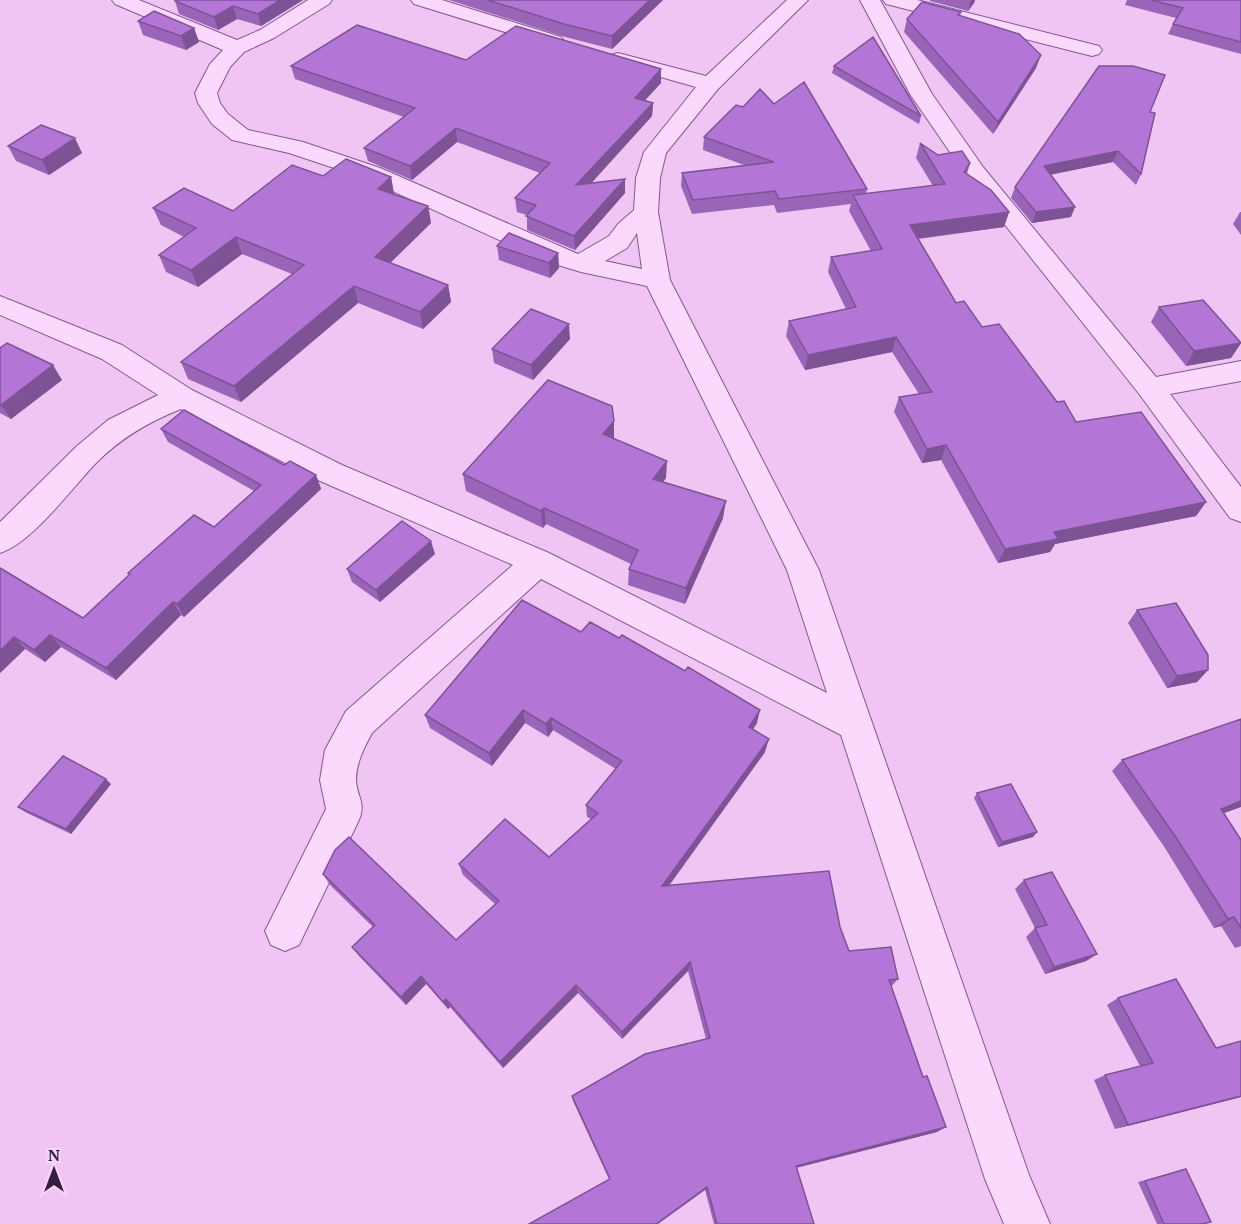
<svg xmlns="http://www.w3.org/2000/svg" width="1241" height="1224" viewBox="0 0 1241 1224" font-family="'PT Serif',serif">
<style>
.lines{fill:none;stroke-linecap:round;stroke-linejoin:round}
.minor-casing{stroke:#835891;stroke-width:2}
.minor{fill:#fad9fc;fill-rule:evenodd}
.wall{fill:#9a65b8}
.shaded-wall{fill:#7d5396}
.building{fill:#b376d6;stroke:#7d5396;stroke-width:1.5}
</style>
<rect width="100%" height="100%" fill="#f0c4f3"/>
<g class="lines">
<defs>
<path id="minor" d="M112,0H139L237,40L260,30L308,0H332L329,4L274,38L244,52L230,67L217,93L220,103L228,114L248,130L303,142L380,168L578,254L609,236L618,224L634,210L636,178L644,152L696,87L611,63L608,59L611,55L618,53L706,76L787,0H808L718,89L666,153L660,178L658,212L670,280L819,570L1029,1175L1050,1224H1004L985,1179L841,735L541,579L372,733C364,748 356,763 356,780C357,798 367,803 358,822L299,945L285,951L271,945L265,931L326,809L320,780L325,750L346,711L513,565L320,481L181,409C148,422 121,438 96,463C72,488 32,543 0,553V522L77,446L108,420L158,395L102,359L0,315V296L122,345L192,390L342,465L549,553L827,693L787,570L647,286L581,272L545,261L364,178L289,153L232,140L212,124L198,103L195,93L210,64L223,50L115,4ZM637,233L642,269L605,261L627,248Z
M411,0H442L561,37L564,41L561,45L554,47L547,45L414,4Z
M860,0H880L932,94L983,167L1156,377L1241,361V381L1170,394L1241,487V522L1230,518L1140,395L967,177L910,94Z
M883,0H917L1099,46L1102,50L1099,54L1092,56L886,4Z"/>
</defs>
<use href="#minor" class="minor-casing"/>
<use href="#minor" class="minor"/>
</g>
<path class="wall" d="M303,0L261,26L237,19L218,30L179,14L175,1Z
M449,0H663L612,49L565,37Z
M930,0H975L974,3L968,11L930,1Z
M1127,0H1241V54L1168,34L1176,18L1125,5Z
M961,12L960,16L1036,68L993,134L904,32L907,19Z
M138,21L194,28L199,42L186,50L143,35Z
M466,60L661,69V83L645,100L653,103L652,116L591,183L625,179V193L575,250L527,230V215L517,212L515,198L540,173L457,142L412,180L368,161L364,148L404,117L295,79L291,66Z
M834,66L921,116L919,124L832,73Z
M774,104L867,189L866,194L933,186L916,158L920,143L938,155L970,163L967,174L1009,212L1004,227L918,239L956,303L982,327L1076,422L1206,502L1196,516L1055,544L1050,552L998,563L941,460L922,463L894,412L899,397L919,394L892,352L805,370L786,336L789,321L846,309L828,272L831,257L871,251L849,211L851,204L777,213L774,205L692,214L681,186L682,173L744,165L703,150L704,137L743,107Z
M1150,112L1141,174L1136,185L1113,162L1050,174L1071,217L1032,223L1011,198L1015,187Z
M8,146L82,153L49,175L16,161Z
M323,176L391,177L394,194L428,206L431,223L390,263L448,285L451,302L423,329L358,303L241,402L188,379L181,362L292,274L242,254L198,287L166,272L159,255L184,237L161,225L153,208L233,211Z
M1240,212H1241V235L1233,224Z
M497,246L558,253L559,268L550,278L499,260Z
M1159,307L1241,343L1231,358L1186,366L1151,322Z
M570,339L533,380L494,363L492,349Z
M0,348L62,380L11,419L0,413Z
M161,429L316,475L321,489L184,617L181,615L116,680L61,647L45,662L25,649L0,673V568L83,618L129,575L128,573L214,527L254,491L168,442Z
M614,438L666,478L663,482L723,518L685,604L628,585L629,569L631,564L546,524L543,528L466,491L463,474Z
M435,554L380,602L352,582L347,569Z
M1137,610L1208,670L1197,682L1167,688L1128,623Z
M581,632L757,723L753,729L765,752L669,886L840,927L849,951L898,979L891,987L937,1132L796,1168L814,1224H714L705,1190L609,1179L573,1101L572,1096L706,1039L688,971L622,1039L578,993L503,1068L450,1007L448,1009L426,984L406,1005L359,956L352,947L373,927L330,885L323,874L456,940L495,904L463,875L459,864L549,857L591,819L587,817L586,805L616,769L553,730L548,737L525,723L492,766L430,728L425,715Z
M1122,760L1223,813L1241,840V946L1235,948L1221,926L1214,928L1165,848L1112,771Z
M111,784L71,834L25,812L18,807Z
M977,793L1033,837L998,847L974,798Z
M1024,880L1097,954L1086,961L1045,974L1026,937L1035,928L1015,889Z
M1118,998L1216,1048L1241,1097L1115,1129L1094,1080L1105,1075L1140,1066L1107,1005Z
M1186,1169L1202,1224H1157L1138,1182Z"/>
<path class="shaded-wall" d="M280,0H303L261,26L258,14Z
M650,0H663L612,49V36Z
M971,0H975L974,3L968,11Z
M233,6L237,19L218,30L214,17Z
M194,28L199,42L186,50L181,36Z
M1041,55L1036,68L993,134L998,122Z
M661,69V83L635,111V98Z
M653,103L652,116L577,199L576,185Z
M456,128L457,142L412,180L410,166Z
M75,138L82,153L49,175L42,160Z
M1118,151L1113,162L1040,177L1044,166Z
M391,177L394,194L378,189Z
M625,179V193L575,250L574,236Z
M428,206L431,223L379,274L375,257Z
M1075,207L1071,217L1032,223L1036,212Z
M1009,212L1004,227L906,240L910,225Z
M236,237L242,254L198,287L191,270Z
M558,253L559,268L550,278L549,263Z
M448,285L451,302L423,329L420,312Z
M354,286L358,303L241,402L234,386Z
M569,324L570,339L533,380L531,365Z
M896,337L892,352L805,370L808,355Z
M1241,343L1231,358L1186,366L1194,351Z
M53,365L62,380L11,419L1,405Z
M614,421V438L604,452L603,434Z
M946,445L941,460L922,463L927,449Z
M667,461L666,478L652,496L653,479Z
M316,475L321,489L184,617L177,604Z
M726,501L723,518L685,604L686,588Z
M1206,502L1196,516L1055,544L1050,552L998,563L1005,549L1054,532Z
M544,508L546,524L543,528L541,511Z
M431,541L435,554L380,602L376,590Z
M173,602L181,615L116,680L106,668Z
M50,635L61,647L45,662L34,650Z
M14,637L25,649L0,673V651Z
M1208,670L1197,682L1167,688L1177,676Z
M523,710L525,723L492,766L489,753Z
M760,710L757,723L746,740L749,727Z
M551,718L553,730L548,737L546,724Z
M769,739L765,752L661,896L662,886Z
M106,779L111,784L71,834L66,829Z
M1241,801V807L1208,819L1221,809Z
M1037,832L1033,837L998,847L1002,842Z
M1234,917L1221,926L1214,928L1228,919Z
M1097,954L1086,961L1045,974L1054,967Z
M690,962L688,971L622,1039V1032Z
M421,976L426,984L406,1005L401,997Z
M576,985L578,993L503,1068L500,1062Z
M446,999L450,1007L448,1009L443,1002Z
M1241,1096V1097L1115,1129L1128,1125Z
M946,1127L937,1132L791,1169L796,1166Z
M707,1187L705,1190L658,1224H656Z"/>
<path class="building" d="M177,0H280L258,14L233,6L214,17L175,1Z
M488,0H650L612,36L564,24Z
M1151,0H1241V42L1173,24L1183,8Z
M922,2L961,12L958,15L1019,34L1041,55L998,122L907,19Z
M154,11L194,28L181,36L138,21Z
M357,25L466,60L516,26L661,69L635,98L653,103L576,185L625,179L574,236L526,216L536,205L515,198L550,163L456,128L410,166L364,148L415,108L291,66Z
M873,37L921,116L834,66Z
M1099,66H1133L1165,75L1150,112L1155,113L1141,174L1118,151L1044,166L1075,207L1036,212L1015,187Z
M804,82L867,189L779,199L775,191L693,200L682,173L774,162L704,137L736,105L743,107L760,89L774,104Z
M41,125L75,138L42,160L8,146Z
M920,143L938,155L962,151L970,163L964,172L991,190L1009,212L910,225L956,303L964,301L982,327L999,324L1057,402L1064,401L1076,422L1141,412L1206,502L1054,532L1058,539L1005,549L946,445L927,449L899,397L932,392L896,337L808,355L789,321L856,307L831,257L882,249L853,195L945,184Z
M346,159L391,177L378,189L428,206L375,257L448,285L420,312L354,286L234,386L181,362L304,265L236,237L191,270L159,255L196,228L153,208L184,188L233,211L292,165L323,176Z
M509,233L558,253L549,263L497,246Z
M1203,300L1241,343L1194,351L1159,307Z
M531,309L569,324L531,365L492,349Z
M7,343L53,365L1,405L0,404V348Z
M548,380L612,406L614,421L603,434L667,461L653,479L726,501L686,588L629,569L638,550L544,508L541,511L463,474Z
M184,410L284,465L290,461L316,475L177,604L173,602L106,668L50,635L34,650L14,637L0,651V568L83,618L130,574L128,573L194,515L214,527L261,485L161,429Z
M402,521L431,541L376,590L347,569Z
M522,600L581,632L590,622L619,638L622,635L685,671L688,667L760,710L749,727L769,739L662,886L829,871L840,927L849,951L891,947L898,979L889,980L923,1077L927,1076L946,1127L796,1166L814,1224H717L707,1187L656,1224H529L610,1179L572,1096L645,1054L710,1038L690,962L622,1032L576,985L500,1062L446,999L443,1002L421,976L401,997L352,947L375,925L323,874L335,850L349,837L456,940L499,901L459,864L505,819L549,857L598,813L586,805L622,761L551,718L546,724L523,710L489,753L425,715Z
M1176,603L1208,655V670L1177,676L1137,610Z
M1241,719V801L1221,809L1241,840V928L1234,917L1228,919L1177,839L1122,760Z
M63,756L106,779L66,829L18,807Z
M1011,784L1037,832L1002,842L977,793Z
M1052,872L1097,954L1054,967L1035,928L1047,925L1024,880Z
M1176,979L1216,1048L1241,1041V1096L1128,1125L1105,1075L1153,1063L1118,998Z
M1186,1169L1211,1222L1202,1224H1164L1145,1181Z"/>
<g transform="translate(54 1170)" stroke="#f7d5f9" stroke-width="4.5" paint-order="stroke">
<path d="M0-4.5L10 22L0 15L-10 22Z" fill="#351d3f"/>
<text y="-9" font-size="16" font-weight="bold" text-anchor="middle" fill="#351d3f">N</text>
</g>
</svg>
